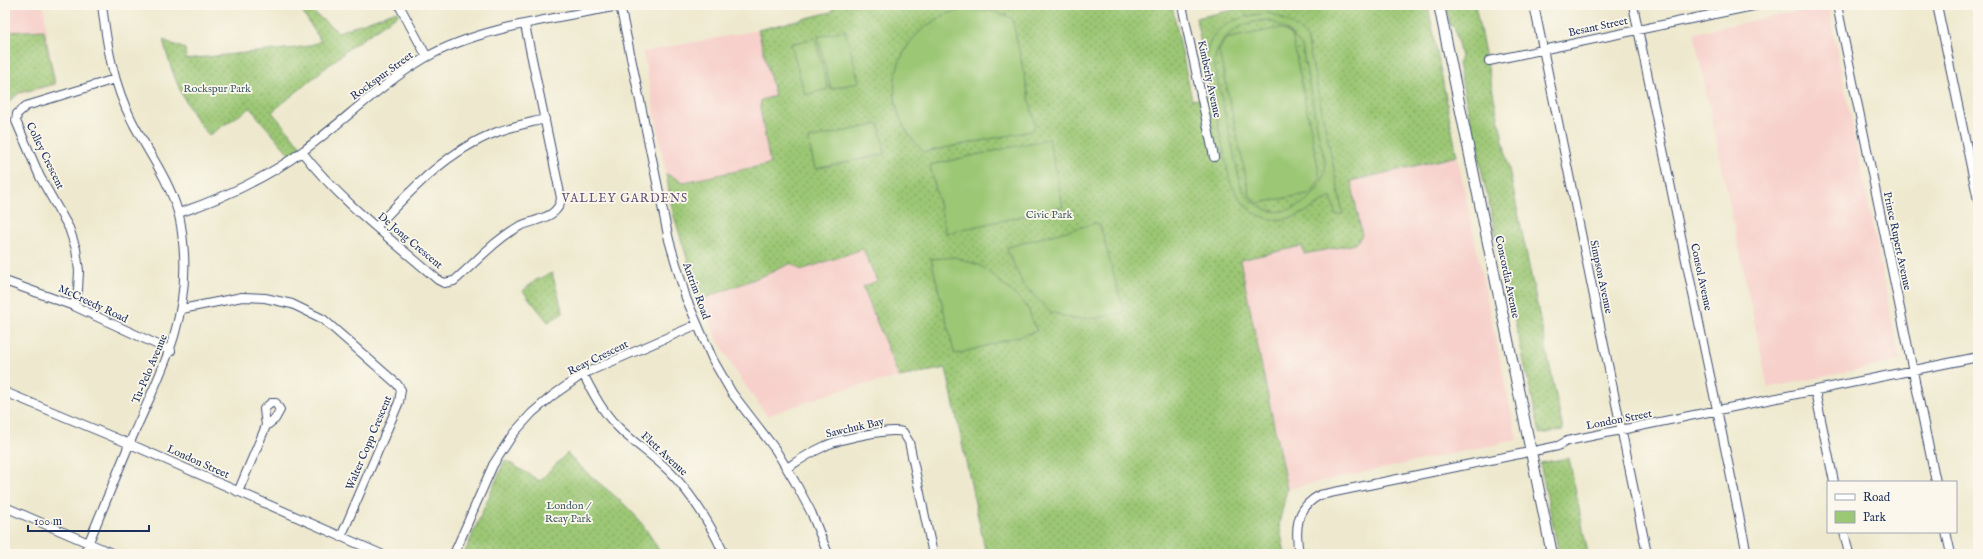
<svg xmlns="http://www.w3.org/2000/svg" width="1983" height="559" viewBox="0 0 1983 559" font-family="'IM FELL English',serif">
<style>
.built{fill:#f7d0cb}
.green{fill:url(#green-dots);stroke:#5c7b69}
.pitch{fill:#9cc774;stroke:#5c7b69;fill-rule:evenodd}
.lines{fill:none;stroke-linecap:round;stroke-linejoin:round}
.minor-casing{stroke:#3b4b6f;stroke-width:10}
.major-casing{stroke:#3b4b6f;stroke-width:12}
.minor{stroke:#fff;stroke-width:8}
.major{stroke:#fff;stroke-width:10}
.labels{text-anchor:middle;dominant-baseline:central;stroke-width:3.5;stroke-linejoin:round;paint-order:stroke}
.street-label{font-size:11px;fill:#1b2f5e;stroke:#fbf7ec}
.park-label{font-size:11px;fill:#425d65;stroke:#fbf7ec}
.neighbourhood-label{font-size:12px;letter-spacing:1px;fill:#63527a;stroke:#fbf7ec}
</style>
<defs>
<pattern id="green-dots" width="8" height="8" patternUnits="userSpaceOnUse"><rect width="8" height="8" fill="#9cc774"/><path d="M2 2h.1M6 6h.1" fill="none" stroke="#7ea262" stroke-width="1.8" stroke-linecap="round"/></pattern>
</defs>
<rect width="100%" height="100%" fill="#fbf7ec"/>
<filter id="ink" filterUnits="userSpaceOnUse"><feTurbulence type="fractalNoise" baseFrequency=".025" numOctaves="2"/><feDisplacementMap in="SourceGraphic" scale="8" xChannelSelector="R" yChannelSelector="G"/><feConvolveMatrix kernelMatrix="1 2 1 2 8 2 1 2 1" color-interpolation-filters="sRGB"/></filter>
<filter id="wash" filterUnits="userSpaceOnUse"><feTurbulence type="fractalNoise" baseFrequency=".012" numOctaves="4" result="noise"/><feDisplacementMap in="SourceGraphic" scale="16" xChannelSelector="R" yChannelSelector="G"/><feGaussianBlur stdDeviation="0.9" result="paint"/><feColorMatrix in="noise" values="0 0 0 0 0 0 0 0 0 0 0 0 0 0 0 0 0 1.4 0 .05"/><feComposite in="paint" operator="in"/></filter>
<g filter="url(#wash)">
<rect width="100%" height="100%" fill="#eee9ce"/>
<path class="built" d="M5,5H44L47,38L56,85L19,95L7,104L5,109Z
M1828,5L1900,361L1768,388L1694,33Z
M758,30L776,96L760,107L770,164L684,182L666,174L643,52Z
M1457,156L1517,440L1287,489L1240,260L1303,246V252H1305L1362,235L1350,181Z
M863,249L877,281L864,287L899,377L837,391L767,416L736,372L719,342L700,300L792,263L801,270Z"/>
<path class="green" d="M298,5H304L338,32L397,11L399,14L352,46L272,112L302,148L291,156L250,108L209,135C185,109 172,74 163,40L185,49L186,59L295,48L308,46L321,41Z
M836,5H1172L1192,100L1211,96L1196,18L1255,5H1428L1457,156L1351,181L1362,235L1356,244L1304,254L1302,246L1240,260L1287,489L1279,524L1285,554H986L946,368L899,377L863,287L877,281L863,249L801,270L792,263L776,270L775,271L700,300L673,213L666,174L684,182L770,164L760,107L761,100L775,96L758,30L831,12Z
M1446,5H1475L1563,430L1540,434L1458,64L1461,57L1454,26H1450Z
M44,30L55,84L19,93L5,106V32Z
M552,273L563,313L548,322L523,291L536,280Z
M567,453C585,474 609,489 629,509C642,522 652,538 661,554H464L505,460L540,481Z
M1569,458L1588,554H1559L1540,463Z"/>
<path class="pitch" d="M964,9C982,9 996,11 1012,18L1035,125L1031,131L924,152C870,102 894,25 964,9Z
M1269,13C1285,18 1296,26 1307,38L1343,214L1336,215L1331,197C1318,204 1304,215 1290,218C1260,225 1241,206 1230,181C1225,158 1220,134 1215,110C1211,91 1203,68 1208,49C1214,22 1245,15 1269,13ZM1267,20C1283,25 1292,33 1302,47C1308,79 1314,110 1320,142C1322,150 1327,164 1325,172C1319,193 1304,207 1283,211C1265,214 1249,201 1241,187L1214,64C1217,36 1240,22 1267,20Z
M1280,28L1292,35L1320,178L1312,193L1258,203L1250,196L1219,51L1225,39Z
M845,30L859,82L831,89L818,37Z
M815,38L828,89L805,95L791,44Z
M879,124L885,154L815,169L808,139Z
M1049,139L1063,207L946,233L930,165Z
M1096,223L1100,225L1124,312L1097,318L1073,319L1051,312L1023,284L1007,250L1008,247Z
M955,257L981,266L1011,291L1027,307L1037,331L957,354L954,352L931,259Z"/>
</g>
<g filter="url(#ink)">
<g class="lines">
<defs>
<path id="minor" d="M399,5L427,57
M620,5L669,240L686,298L713,360L732,393L775,449L795,482L811,512L828,554
M1182,5L1214,157
M1534,5L1647,554
M1633,5L1747,554
M1837,5L1936,482
M1937,5L1978,200
M1489,61L1758,5
M302,152C340,201 391,239 438,280L444,283L454,281C475,263 494,241 518,227C534,219 559,219 561,198L525,25
M179,213C223,198 265,179 303,151C344,121 381,84 425,58C481,26 561,18 623,5
M376,227C411,190 448,150 497,132C513,126 529,123 545,119
M5,281L74,306L171,351
M74,306L78,290L79,271L76,249L69,228L40,177L16,121L17,114L26,106L115,79
M182,309L242,297L265,298L292,304L323,319L397,384L401,390L399,402L341,537
M583,374C593,393 602,411 617,426C633,443 653,455 670,472C692,495 711,525 724,554
M1815,391L1834,482
M5,392L130,444L381,554
M787,468C799,460 812,452 825,446C839,439 889,428 903,432L909,442L933,554
M238,492L266,426L275,419L280,410L276,403H271L264,409L266,426
M5,507L114,554
M1844,532L1849,554
M1946,532L1951,554
M84,554C100,516 115,478 131,440C159,375 188,327 184,254C183,240 182,225 178,212C168,178 148,152 132,121C113,84 107,46 102,5
M454,554L493,465L513,434L532,413L552,396L583,374L696,325
M1299,554C1295,530 1295,508 1320,495L1558,446L1567,441L1978,357"/>
<path id="major" d="M1439,5L1552,554"/>
</defs>
<use href="#minor" class="minor-casing"/>
<use href="#major" class="major-casing"/>
<use href="#minor" class="minor"/>
<use href="#major" class="major"/>
</g>
</g>
<g class="labels">
<g class="street-label">
<text transform="translate(1598 27) rotate(-12)">Besant Street</text>
<text transform="translate(382 76) rotate(-36)">Rockspur Street</text>
<text transform="translate(1209 79) rotate(78)">Kimberly Avenue</text>
<text transform="translate(45 156) rotate(64)">Colley Crescent</text>
<text transform="translate(410 241) rotate(40)">De Jong Crescent</text>
<text transform="translate(1897 241) rotate(78)">Prince Rupert Avenue</text>
<text transform="translate(1507 277) rotate(78)">Concordia Avenue</text>
<text transform="translate(1601 277) rotate(78)">Simpson Avenue</text>
<text transform="translate(1701 277) rotate(78)">Consol Avenue</text>
<text transform="translate(696 291) rotate(70)">Antrim Road</text>
<text transform="translate(93 304) rotate(25)">McCreedy Road</text>
<text transform="translate(598 358) rotate(-26)">Reay Crescent</text>
<text transform="translate(150 369) rotate(-67)">Tu-Pelo Avenue</text>
<text transform="translate(1619 420) rotate(-11)">London Street</text>
<text transform="translate(855 428) rotate(-13)">Sawchuk Bay</text>
<text transform="translate(369 443) rotate(-67)">Walter Copp Crescent</text>
<text transform="translate(664 454) rotate(43)">Flett Avenue</text>
<text transform="translate(198 462) rotate(24)">London Street</text>
</g>
<g class="park-label">
<text x="217" y="89">Rockspur Park</text>
<text x="1049" y="215">Civic Park</text>
<text x="568" y="506">London /<tspan x="568" dy="13">Reay Park</tspan></text>
</g>
<g class="neighbourhood-label">
<text x="625" y="198">VALLEY GARDENS</text>
</g>
</g>
<rect width="1983" height="559" fill="none" stroke="#fbf7ec" stroke-width="20"/>
<rect x="1827" y="481" width="130" height="52" fill="#fbf7ec" stroke="#a1a7b3"/>
<rect x="1835" y="494" width="20" height="6" fill="#ffffff" stroke="#a1a7b3"/>
<text x="1863" y="501" font-size="12" fill="#1b2f5e">Road</text>
<rect x="1835" y="511" width="20" height="12" fill="#9cc774" stroke="#a1a7b3"/>
<text x="1863" y="521" font-size="12" fill="#1b2f5e">Park</text>
<path d="M28 525v6h121v-6" fill="none" stroke="#1b2f5e" stroke-width="2"/>
<text x="34" y="525" font-size="12" fill="#1b2f5e" stroke="#fbf7ec" stroke-width="3" paint-order="stroke">100 m</text>
</svg>
